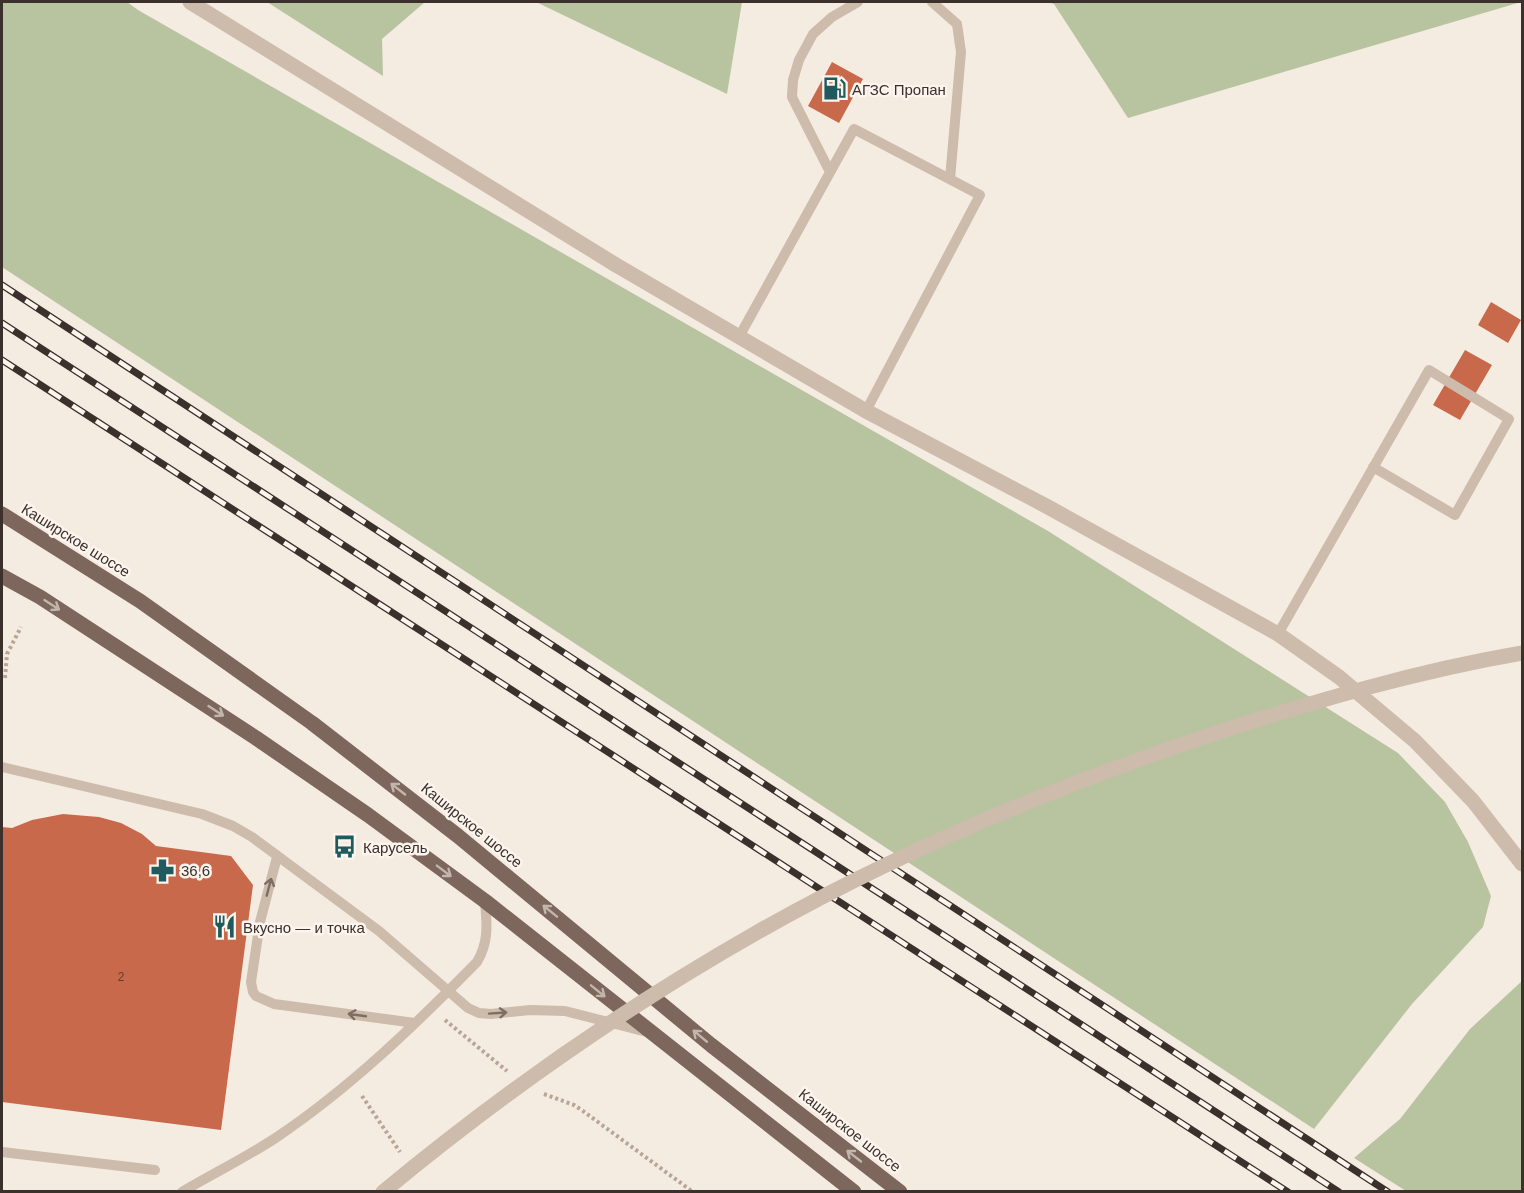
<svg xmlns="http://www.w3.org/2000/svg" width="1524" height="1193" viewBox="0 0 1524 1193" font-family="Helvetica,sans-serif">
<style>
.green{fill:#b8c4a0}
.building{fill:#c8694b}
.lines{fill:none;stroke-linecap:round;stroke-linejoin:round}
.path{stroke:#b9a596;stroke-width:4;stroke-dasharray:3 3;stroke-linecap:butt}
.service{stroke:#cdbbac;stroke-width:10}
.tertiary{stroke:#cdbbac;stroke-width:15}
.primary{stroke:#7d675c;stroke-width:15}
.rail-casing{stroke:#3b302b;stroke-width:7}
.rail{stroke:#fbf5ee;stroke-width:4.5;stroke-dasharray:14;stroke-linecap:butt}
.tertiary-bridge{stroke:#cdbbac;stroke-width:15}
.oneway{stroke:#c2b5ac}
.oneway2{stroke:#7d6f65}
.labels{text-anchor:middle;dominant-baseline:central;stroke-width:5;stroke-linejoin:round;paint-order:stroke}
.number-label{font-size:12px;fill:#5e3e33}
.poi-label{font-size:15px;fill:#3b302b;stroke:#fbf5ee;text-anchor:start}
.street-label{font-size:15px;fill:#3b302b;stroke:#fbf5ee}
</style>
<rect width="100%" height="100%" fill="#f4ebe1"/>
<path class="green" d="M2,2H127L138,10L1048,531L1398,753L1445,802L1468,842L1491,896L1483,927L1412,1004L1314,1129L2,267Z
M267,2H425L382,39L383,76Z
M536,2H742L727,94Z
M1046,2H1521L1128,118L1054,4Z
M1522,981V1191H1406L1354,1158L1400,1119L1470,1029Z"/>
<path class="building" d="M832,62L863,79L839,123L808,106Z
M1491,302L1521,320L1508,343L1478,325Z
M1465,350L1492,365L1460,420L1433,405Z
M63,814L99,817L121,823L142,834L156,846L231,856L253,885L221,1130L2,1102V827L12,828L32,820Z"/>
<g class="lines">
<path class="path" d="M5,678L7,654L21,627
M445,1020L507,1071
M544,1094L574,1105L583,1111L693,1192
M362,1096L400,1152"/>
<path class="service" d="M932,2L957,24L961,52L950,179
M830,172L792,97L793,80L799,60L813,34L832,17L858,2
M739,337L854,129L980,195L866,411
M1278,634L1429,370L1509,419L1455,515L1373,467
M2,767L202,814L233,826L252,837L379,931L468,1008L479,1013L491,1014L530,1010L565,1011L647,1032
M277,857L260,922L251,982L253,992L256,996L274,1004L415,1023
M2,1152L155,1170
M182,1192C214,1173 247,1157 277,1137C351,1087 415,1025 477,962C489,942 487,924 485,901"/>
<path class="tertiary" d="M190,2L616,265L866,411L1048,507L1278,634L1339,677L1415,741L1473,801L1522,864"/>
<path class="primary" d="M2,514L140,601L312,723L458,836L711,1045L900,1192
M2,576L40,597L256,738L368,815L485,901L854,1192"/>
<defs>
<path id="rail" d="M2,285L1388,1192
M2,323L1339,1192
M2,360L1288,1192"/>
</defs>
<use href="#rail" class="rail-casing"/>
<use href="#rail" class="rail"/>
<path class="tertiary-bridge" d="M383,1192C500,1095 624,1008 756,933C900,851 1056,786 1213,734C1315,701 1417,671 1522,653"/>
</g>
<defs><path id="oneway-shaft" d="M-6 0H5M1.5-3L5.5 0L1.5 3" fill="none" stroke-width="1.6" stroke-linecap="round" stroke-linejoin="round" transform="scale(1.5)"/></defs>
<g class="oneway">
<use href="#oneway-shaft" transform="translate(52 605) rotate(33)"/>
<use href="#oneway-shaft" transform="translate(216 711) rotate(33)"/>
<use href="#oneway-shaft" transform="translate(398 789) rotate(-142)"/>
<use href="#oneway-shaft" transform="translate(444 871) rotate(37)"/>
<use href="#oneway-shaft" transform="translate(550 911) rotate(-141)"/>
<use href="#oneway-shaft" transform="translate(598 991) rotate(39)"/>
<use href="#oneway-shaft" transform="translate(700 1036) rotate(-140)"/>
<use href="#oneway-shaft" transform="translate(854 1156) rotate(-142)"/>
</g>
<g class="oneway2">
<use href="#oneway-shaft" transform="translate(269 887) rotate(-75)"/>
<use href="#oneway-shaft" transform="translate(498 1013) rotate(-4)"/>
<use href="#oneway-shaft" transform="translate(357 1015) rotate(-172)"/>
</g>
<defs>
<symbol id="fuel-bare" viewBox="-9 -9 18 18"><path d="M-5.5-6h7V0h2V4h1.3V-2.5L3-4.5l.8-.8L6-3V5H2.5V1h-1V6h-7ZM-4.2-4.7v3.2H.2V-4.7Z" fill="#1f5a5e" stroke="#fbf5ee" stroke-width="2.5" paint-order="stroke"/></symbol>
<symbol id="bus-bare" viewBox="-9 -9 18 18"><path d="M-5-6H5V4H4V6H2V4H-2V6H-4V4H-5ZM-3.5-4V0h7V-4ZM-3.5 1.2v1.5H-2V1.2ZM2 1.2v1.5H3.5V1.2Z" fill="#1f5a5e" stroke="#fbf5ee" stroke-width="2.5" paint-order="stroke"/></symbol>
<symbol id="pharmacy-bare" viewBox="-9 -9 18 18"><path d="M-2-6h4v4h4v4h-4v4h-4v-4h-4v-4h4Z" fill="#1f5a5e" stroke="#fbf5ee" stroke-width="2.5" paint-order="stroke"/></symbol>
<symbol id="restaurant-bare" viewBox="-9 -9 18 18"><path d="M-5-6h1v4h1v-4h1v4h1v-4h1v5L-1.5 .5V6h-2V.5L-5-1ZM5-6V6H3V1.5H1.5Q1.5-4 5-6Z" fill="#1f5a5e" stroke="#fbf5ee" stroke-width="2.5" paint-order="stroke"/></symbol>
</defs>
<g fill-rule="evenodd">
<use href="#fuel-bare" x="818" y="72" width="33" height="33"/>
<use href="#bus-bare" x="328" y="830" width="33" height="33"/>
<use href="#pharmacy-bare" x="146" y="854" width="33" height="33"/>
<use href="#restaurant-bare" x="208" y="910" width="33" height="33"/>
</g>
<g class="labels">
<g class="number-label">
<text x="121" y="977">2</text>
</g>
<g class="poi-label">
<text x="852" y="89">АГЗС Пропан</text>
<text x="363" y="847">Карусель</text>
<text x="181" y="870">36,6</text>
<text x="243" y="927">Вкусно — и точка</text>
</g>
<g class="street-label">
<text transform="translate(76 540) rotate(32)">Каширское шоссе</text>
<text transform="translate(472 825) rotate(39)">Каширское шоссе</text>
<text transform="translate(850 1130) rotate(38)">Каширское шоссе</text>
</g>
</g>
<rect width="1524" height="1193" fill="none" stroke="#3b302b" stroke-width="6"/>
</svg>
